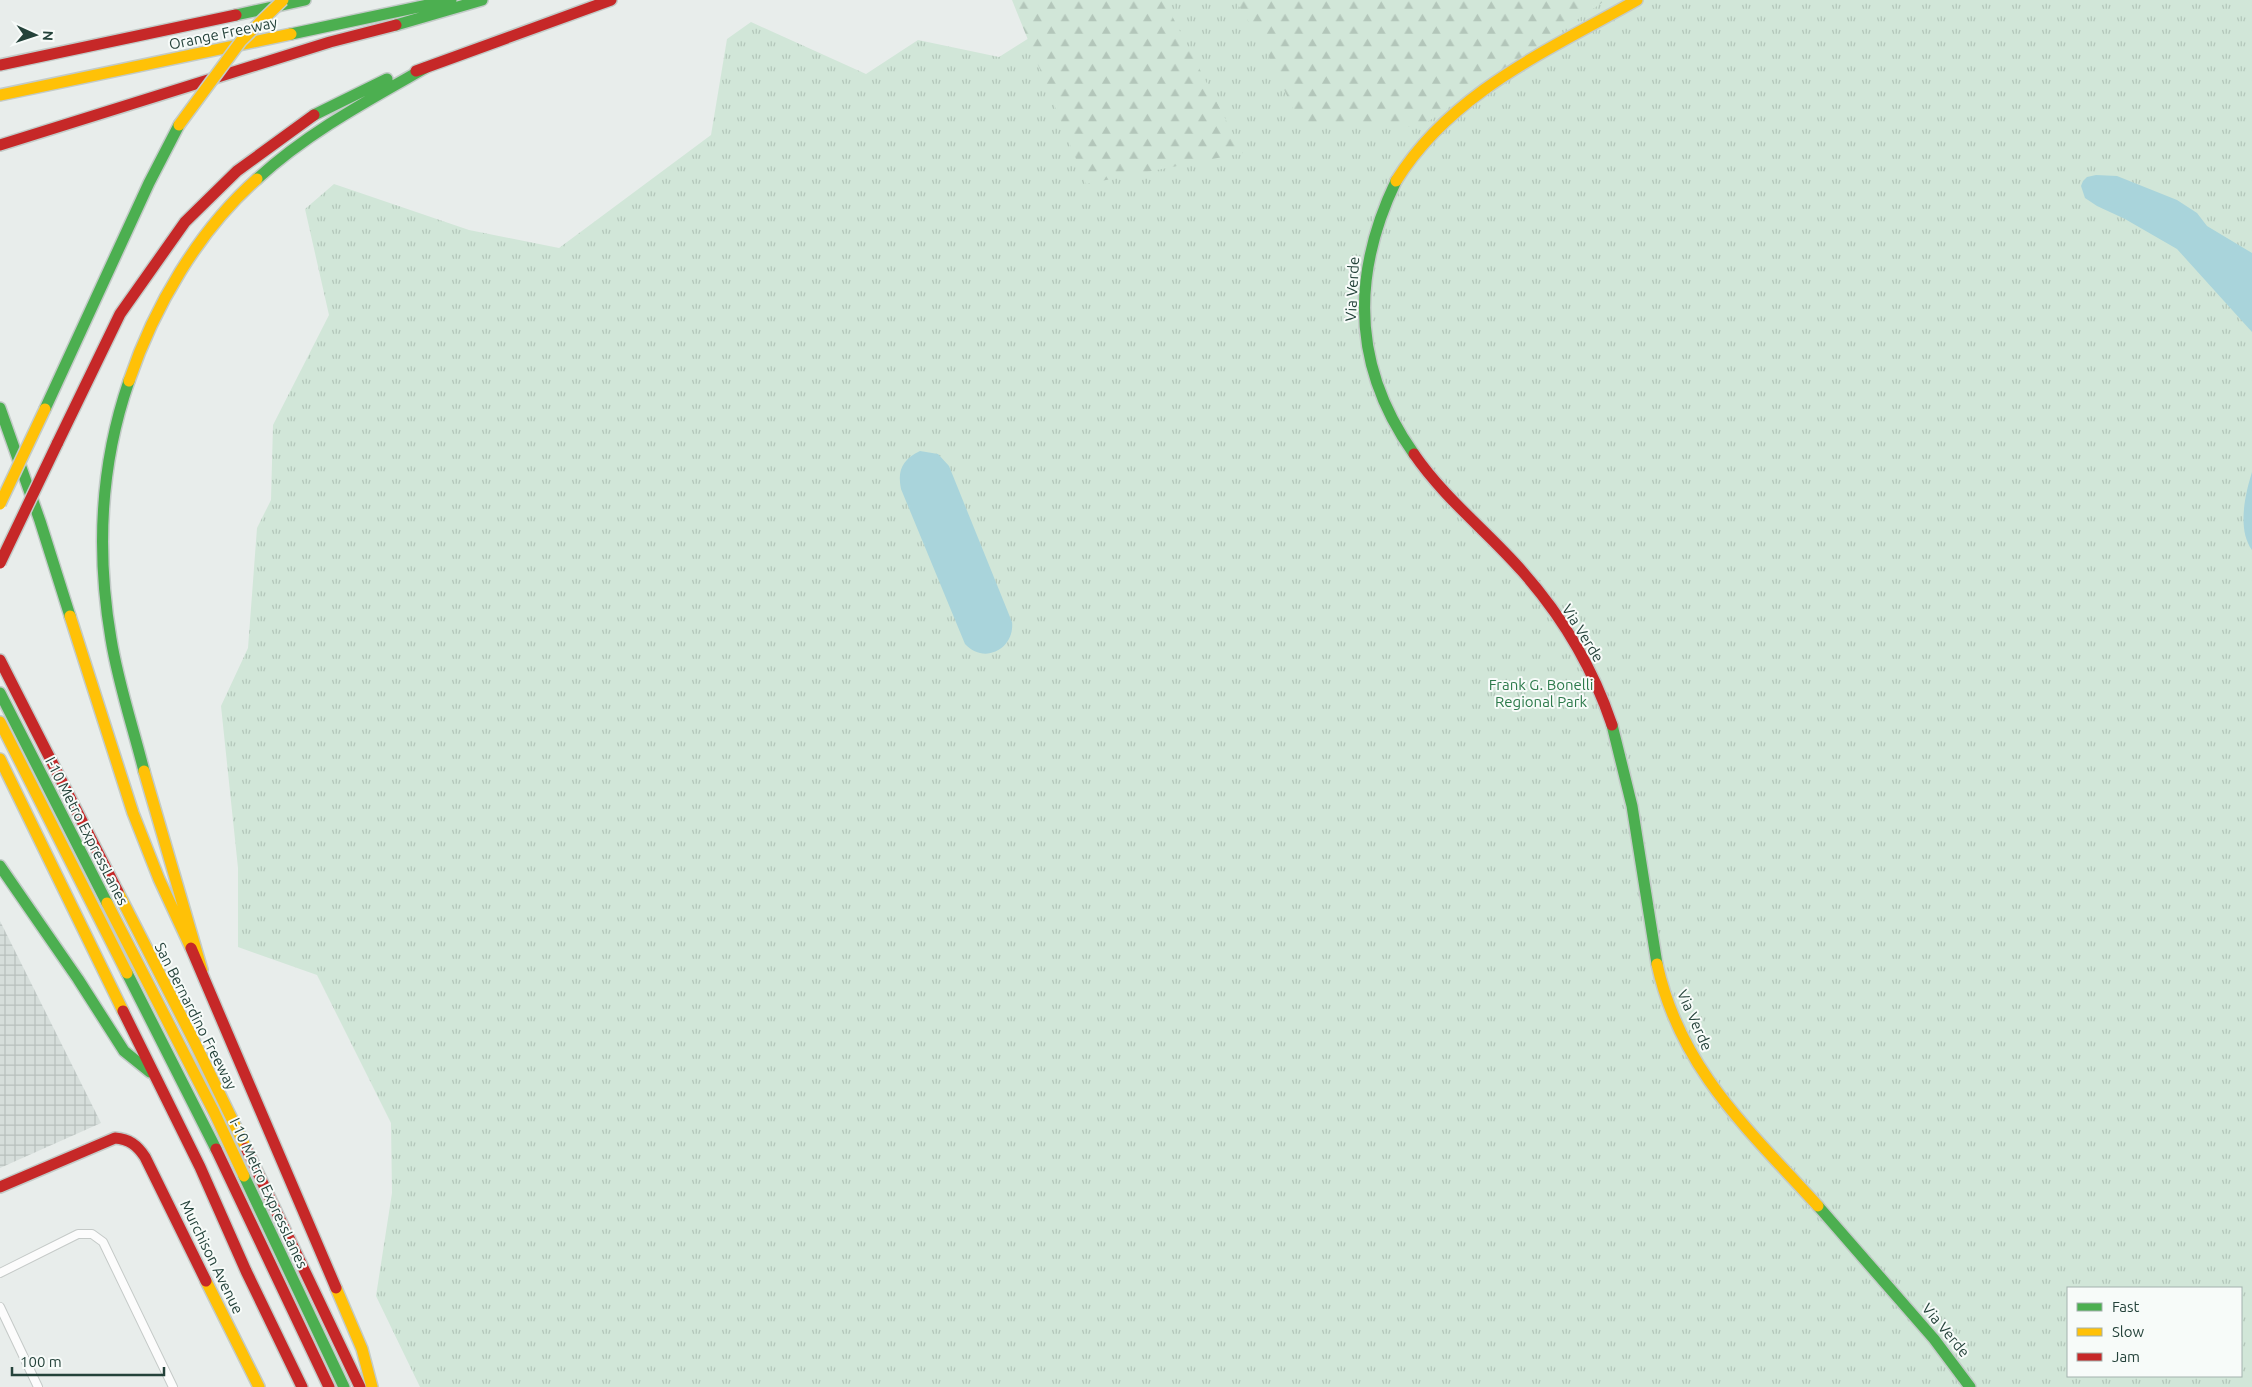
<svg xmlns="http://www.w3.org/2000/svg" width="2252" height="1387" viewBox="0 0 2252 1387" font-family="Ubuntu,sans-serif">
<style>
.industrial{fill:url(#industrial-grid)}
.grass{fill:url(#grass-tufts);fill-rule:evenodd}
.forest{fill:url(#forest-firs)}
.water{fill:#a9d4db}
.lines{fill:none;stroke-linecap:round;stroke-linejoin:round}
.street-casing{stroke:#c5cac8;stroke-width:10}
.fast-casing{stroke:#c3cbc8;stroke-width:14}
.slow-casing{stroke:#c3cbc8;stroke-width:14}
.jam-casing{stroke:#c3cbc8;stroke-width:14}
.street{stroke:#fcfcfc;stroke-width:8}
.fast{stroke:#4caf50;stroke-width:11}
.slow{stroke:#ffc107;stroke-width:11}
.jam{stroke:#c62828;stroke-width:11}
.slow-bridge-casing{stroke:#c3ccc9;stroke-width:14;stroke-linecap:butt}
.jam-bridge-casing{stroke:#c3ccc9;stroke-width:14;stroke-linecap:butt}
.slow-bridge{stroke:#ffc107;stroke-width:11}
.jam-bridge{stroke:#c62828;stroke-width:11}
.labels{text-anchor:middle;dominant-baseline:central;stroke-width:4;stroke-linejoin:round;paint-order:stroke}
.street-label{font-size:15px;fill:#24423a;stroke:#f7fbf9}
.park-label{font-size:15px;fill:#2d7a4b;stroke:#f7fbf9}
</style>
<defs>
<pattern id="industrial-grid" width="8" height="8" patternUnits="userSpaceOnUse" patternTransform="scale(1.25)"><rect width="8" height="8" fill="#d6dedb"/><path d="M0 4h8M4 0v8" fill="none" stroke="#b8c0bd"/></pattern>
<pattern id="grass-tufts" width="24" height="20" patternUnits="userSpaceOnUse" patternTransform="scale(1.25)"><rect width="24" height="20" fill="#d1e6d8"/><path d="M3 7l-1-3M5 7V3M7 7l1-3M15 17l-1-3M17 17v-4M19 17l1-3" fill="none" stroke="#b3c6ba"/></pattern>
<pattern id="forest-firs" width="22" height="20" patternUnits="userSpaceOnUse" patternTransform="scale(1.25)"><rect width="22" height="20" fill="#d1e6d8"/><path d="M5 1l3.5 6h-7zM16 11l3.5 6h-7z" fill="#b3c6ba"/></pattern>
</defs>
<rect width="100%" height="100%" fill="#e8edeb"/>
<path class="industrial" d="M0,921L101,1123L0,1168Z"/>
<path class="grass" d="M1069,0H2252V1387H420L376,1296L392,1193L391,1123L317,975L238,947V868L221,706L248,648L257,528L271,500L273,425L329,315L305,209L334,184L469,230L559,248L711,135L727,39L751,22L866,74L918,40L999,57L1045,28ZM2068,1288H2241V1376H2068Z"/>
<path class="forest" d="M1012,0H1166L1170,12L1243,153L1086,184Z
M1235,0H1606L1420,127L1299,122L1265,48Z"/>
<path class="water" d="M2096,175L2117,176L2177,200L2197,213L2207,226L2252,253V332L2177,249L2125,219L2097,206L2085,198L2081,186L2083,181L2087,177Z
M920,451L938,454L949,466L1012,622C1015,649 984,665 965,644L901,489C897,470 903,459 920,451Z
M2252,472V550C2237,529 2245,495 2252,472Z"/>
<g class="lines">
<defs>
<path id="street" d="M0,1273L78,1234H92L103,1242L173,1387
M0,1307L38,1387"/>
<path id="fast" d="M236,15L305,0
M396,25L482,0
M291,34L451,0
M314,115L387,79
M257,179C307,133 367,101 425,68
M1396,181C1351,275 1352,367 1414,454
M129,381C100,465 96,551 111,639C118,683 133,727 144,771
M0,408L40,521L70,616
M45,409L149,183L179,125
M0,693L107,903
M1612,725L1632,806L1657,964
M0,866L78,979L124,1051L150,1072
M127,973L216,1149
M244,1176L344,1387
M1818,1206L1934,1339L1970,1387"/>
<path id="slow" d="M0,95L291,34
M1396,181C1451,92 1549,50 1637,0
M129,381C154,307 198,231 257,179
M70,616L133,813L159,879L191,948
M0,722L127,973
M0,759L123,1011
M144,771L202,970
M118,892L194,1041L246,1148
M107,903L214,1112L244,1176
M1657,964C1680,1069 1749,1130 1818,1206
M206,1281L259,1387
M336,1288L362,1349L372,1387"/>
<path id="jam" d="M0,65L236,15
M416,71L611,0
M0,145L330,42L396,25
M57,444L120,314L185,222L237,171L314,115
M1414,454C1445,499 1487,531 1522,571C1562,616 1593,668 1612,725
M0,660L118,892
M191,948L336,1288
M123,1011L200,1167L246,1271L302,1387
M246,1148L360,1387
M216,1149L329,1387
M0,1187L115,1138C129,1139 137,1145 145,1157L206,1281"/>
</defs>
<use href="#street" class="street-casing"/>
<use href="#fast" class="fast-casing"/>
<use href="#slow" class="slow-casing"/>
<use href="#jam" class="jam-casing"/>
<use href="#street" class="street"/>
<use href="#fast" class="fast"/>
<use href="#slow" class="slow"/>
<use href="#jam" class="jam"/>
<defs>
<path id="slow-bridge" d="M179,125L241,41L283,0
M0,504L45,409"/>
<path id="jam-bridge" d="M0,563L57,444"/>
</defs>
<use href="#slow-bridge" class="slow-bridge-casing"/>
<use href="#jam-bridge" class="jam-bridge-casing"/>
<use href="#slow-bridge" class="slow-bridge"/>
<use href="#jam-bridge" class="jam-bridge"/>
</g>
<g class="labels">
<g class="street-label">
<text transform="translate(223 33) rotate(-12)">Orange Freeway</text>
<text transform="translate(1352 289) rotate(-87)">Via Verde</text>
<text transform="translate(1583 633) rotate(58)">Via Verde</text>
<text transform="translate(87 831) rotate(63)">I-10 Metro ExpressLanes</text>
<text transform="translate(196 1016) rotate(63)">San Bernardino Freeway</text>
<text transform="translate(1695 1020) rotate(66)">Via Verde</text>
<text transform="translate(269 1193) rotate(65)">I-10 Metro ExpressLanes</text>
<text transform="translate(212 1257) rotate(64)">Murchison Avenue</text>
<text transform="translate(1946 1330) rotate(50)">Via Verde</text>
</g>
<g class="park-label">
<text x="1541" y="684">Frank G. Bonelli<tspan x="1541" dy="17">Regional Park</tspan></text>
</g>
</g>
<rect x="2067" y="1287" width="175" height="90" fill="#f7fbf9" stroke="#a3b1ad"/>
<rect x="2077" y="1303" width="25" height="8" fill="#4caf50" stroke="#a3b1ad"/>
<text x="2112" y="1312" font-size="15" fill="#24423a">Fast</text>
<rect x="2077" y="1328" width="25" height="8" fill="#ffc107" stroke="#a3b1ad"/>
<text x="2112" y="1337" font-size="15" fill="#24423a">Slow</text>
<rect x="2077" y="1353" width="25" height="8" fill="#c62828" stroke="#a3b1ad"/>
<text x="2112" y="1362" font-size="15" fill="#24423a">Jam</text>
<g transform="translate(35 35) rotate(93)" stroke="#f7fbf9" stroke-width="4" paint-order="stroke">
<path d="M0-4L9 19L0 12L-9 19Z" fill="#24423a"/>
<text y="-8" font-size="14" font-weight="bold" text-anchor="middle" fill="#24423a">N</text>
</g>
<path d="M12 1367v8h152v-8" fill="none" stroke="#24423a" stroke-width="2.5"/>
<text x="20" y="1367" font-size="15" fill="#24423a" stroke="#f7fbf9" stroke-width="4" paint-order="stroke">100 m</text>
</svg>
